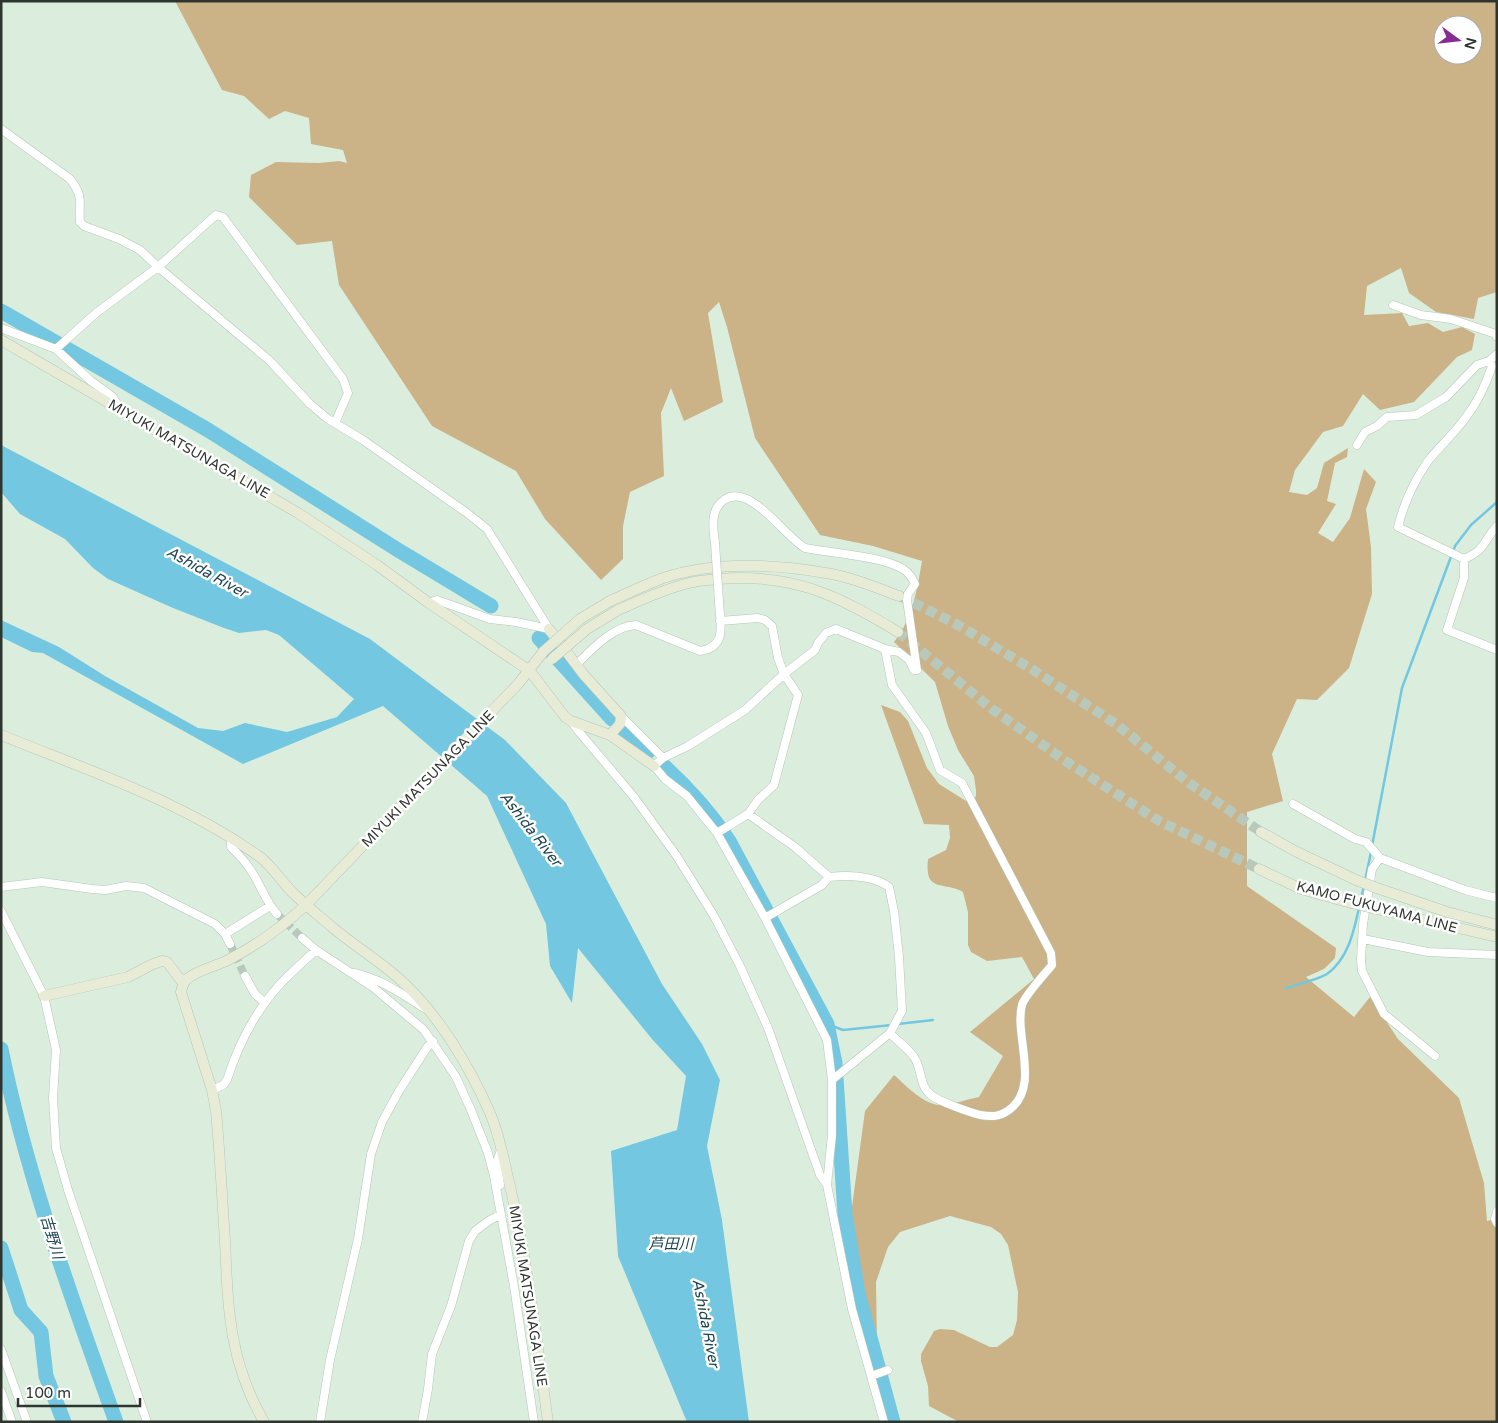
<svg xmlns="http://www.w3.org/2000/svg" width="1498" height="1423" viewBox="0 0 1498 1423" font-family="'Varela Round','Noto Sans JP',sans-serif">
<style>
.green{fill:#cbb287;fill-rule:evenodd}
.water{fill:#73c7e0}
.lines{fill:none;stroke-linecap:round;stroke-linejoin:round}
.stream{stroke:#73c7e0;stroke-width:2.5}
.river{stroke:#73c7e0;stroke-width:15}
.street-tunnel{stroke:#b8c9bb;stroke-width:8;stroke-dasharray:8 4;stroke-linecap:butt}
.secondary-tunnel{stroke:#b8c9bb;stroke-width:10;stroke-dasharray:10 5;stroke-linecap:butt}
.street-casing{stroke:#b4c6b7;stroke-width:9}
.secondary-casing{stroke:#b4c6b7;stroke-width:11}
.street{stroke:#fff;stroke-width:8}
.secondary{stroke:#e8ecd6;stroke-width:10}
.street-bridge-casing{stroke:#b4c6b7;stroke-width:9;stroke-linecap:butt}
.secondary-bridge-casing{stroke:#b4c6b7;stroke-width:11;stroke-linecap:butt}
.street-bridge{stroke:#fff;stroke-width:8}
.secondary-bridge{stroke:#e8ecd6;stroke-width:10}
.labels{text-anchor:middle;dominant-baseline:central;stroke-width:5;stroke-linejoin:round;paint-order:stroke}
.street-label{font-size:14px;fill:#2e352f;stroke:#fff}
.water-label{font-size:15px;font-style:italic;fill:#204752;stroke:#fff}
</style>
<rect width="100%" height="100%" fill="#dbeede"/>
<path class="green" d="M175,1H1497V292L1478,298L1474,319L1436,312L1409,293L1401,268L1367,286L1364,315L1402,313L1409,326L1428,323L1443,332L1462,327L1475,334L1472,350L1457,357L1414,402L1380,410L1363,394L1343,426L1323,432L1295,470L1289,492L1307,495L1317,488L1324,463L1348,448L1347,457L1335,463L1327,501L1336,504L1318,533L1333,542L1350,518L1364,469L1376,482L1366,509L1371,547L1372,594L1349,668L1317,700L1297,699L1272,754L1283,801L1247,812V886L1336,948L1335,958L1324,969L1306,977L1354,1017L1370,997L1398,1039L1459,1098L1484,1183L1487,1221L1497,1218V1422H959L929,1406L928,1386L921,1361V1354L934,1331L940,1329L954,1330L990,1347H997L1013,1335L1017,1320L1018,1292L1008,1245L1001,1234L991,1227L950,1216L900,1232L888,1247L876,1282L877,1347L866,1349L851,1214L865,1111L894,1075C907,1086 925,1107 944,1105C955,1104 967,1099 979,1097L1003,1056L970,1032L1034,979L1022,957L987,961L971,952L968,945V912L963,892C944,881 924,894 928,859L946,850L950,838L949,825L924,824L881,705L900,712L908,721L927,768L939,784L966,801L972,802L976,796V790L974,776L958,750L948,726L935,682L894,642C913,618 917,590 922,561L873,546L820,535L755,438L727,327L719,302L708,313L723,402L684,421L671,388L661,413L664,476L630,492L623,526V559L601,580L545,519L516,471L432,426L339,285L332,241L297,245L249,197L251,175L276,162L319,163L339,161L347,163L343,150L311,144L309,118L285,111L269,119L244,96L222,90ZM1443,25H1473V55H1443Z"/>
<path class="water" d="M1,445L370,639L505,740L566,803L662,984L702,1044L720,1080L707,1146L722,1220L749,1422H687L618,1256L611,1151L677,1130L686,1076L652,1039L578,948L572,1003L550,966L546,924L487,796L383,706L243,764L43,653L32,652L1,637V620L59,647L105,676L198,728L223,731L245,723L287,732L337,717L354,699L279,635L266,630L239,633L224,628L173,608L108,579L93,568L65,539L20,514L1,492Z"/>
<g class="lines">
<path class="stream" d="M1372,846L1402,688L1455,546L1471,525L1497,502
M1365,881L1371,852
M1360,903L1364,886
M1286,988C1296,985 1319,979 1327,974C1348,959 1354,931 1359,908
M827,1024L843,1030L892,1025
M898,1024L933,1020"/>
<path class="river" d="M1,311L208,430L398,550L491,606
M539,638L612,719
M624,730L649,751
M664,766C689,789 710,812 729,841L827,1024L835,1063L845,1214L858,1293L893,1422
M1,1049C27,1177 72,1299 116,1422
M1,1248L21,1310L41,1332L46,1376L64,1422"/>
<path class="street-tunnel" d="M277,914L302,938
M230,944L245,976"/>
<path class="secondary-tunnel" d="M900,596L958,625L1030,668L1116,724L1189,783L1261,832
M898,632L992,709L1067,762L1159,821L1259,869"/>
<defs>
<path id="street" d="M1,129L70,179C85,198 78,202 80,222L84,226L119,239L140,250L158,267L269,360L310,404L328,419L363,440L467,513L487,529L549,629
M1393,305L1421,315L1451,319L1496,334L1497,337
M1,328L56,349L91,381L113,397L120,409
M56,349L96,313L158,267L216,215L223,217L343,379L348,393L335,423
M1489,361L1492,366C1486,384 1478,402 1466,417C1455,433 1440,446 1428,461C1414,481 1404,503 1398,527L1464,559V578L1447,630L1497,650
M1357,445L1365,432L1377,426L1387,417L1416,415L1446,397L1477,365L1489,361L1497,354
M715,543C713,529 710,509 724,500C750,482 784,536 805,548C831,553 882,556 903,569C909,573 912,577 915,584L908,594L907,600L917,670H914L909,660L899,652L885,649L836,629L826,633L818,643L815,650L784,674L778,658L772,626L765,620L758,618L720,621
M1464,559C1487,549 1482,542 1497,526
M429,603L437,600L490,619L516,622L549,629
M885,649L892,685L926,733L940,770L962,783L1051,953L1052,965C1045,974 1025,995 1022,1005C1014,1036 1041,1087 1009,1110C999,1117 992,1117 980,1115C969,1112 940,1102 931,1095C919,1086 922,1068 914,1057C908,1048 897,1041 890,1033
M576,665C592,649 613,626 636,625L700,651C728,647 720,624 719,602
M621,716L663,758
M571,721L580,733L634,797L676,855L714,916L740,966L768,1028L820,1175L827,1185L852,1309L884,1422
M1293,804L1355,839L1366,842L1380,858L1465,890L1497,898
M748,814L795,847L829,877C849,875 872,875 889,887L894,911L899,957L902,1011L890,1033L832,1080
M717,833L748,814L758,800L774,785L798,695L784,674L745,710L688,746L663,758L654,766L665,779L687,796L717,833L765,918L827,1040L832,1080V1135L827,1185
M231,838V847C238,854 245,861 250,869C260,883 265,901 277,914
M1380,858L1372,869L1363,924L1361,960L1362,971L1384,1014L1435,1056
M1,887L42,882L92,889L105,890L126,886L144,888L215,924L225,934L230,944
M1,911L44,996L56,1050L53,1098L56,1148L68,1190L147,1422
M765,918L822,885L829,877
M225,934L270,906
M302,938L316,950L374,988L424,1030L456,1077L471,1110L488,1153L494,1176L514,1286L534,1422
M1363,939L1428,952L1497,955
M354,973C381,979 402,994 424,1008
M245,976L255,994L265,1003
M212,1090L223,1085L227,1080C238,1045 257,1009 282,982C293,971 305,960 316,950
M500,1185L497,1162L501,1150
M1497,1211L1495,1219L1497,1223
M1,1349L27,1422
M871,1376L888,1370
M1,1391L12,1422
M320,1422L330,1360L358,1239L371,1154L382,1122L399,1091L428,1046L433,1041
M422,1422L428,1389L432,1354L451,1306L469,1241L475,1231L490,1220L500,1215"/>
<path id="secondary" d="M1,340L298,513L377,565L429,603L530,671L565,717L571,721L610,735L654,766
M610,601C628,593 645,585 663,578C714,561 774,564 826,573C851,577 875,587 899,596
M618,610C641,600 664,589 689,583C699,580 710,580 719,579C793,573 837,595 898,632
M549,629L584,675L621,716L620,724L610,735
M1,735C90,771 181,801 260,857C272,866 281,881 292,892C304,904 318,915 332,927C352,944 375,958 396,976C436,1010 469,1065 490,1113C500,1136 504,1162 510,1186C528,1264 537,1343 548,1422
M1261,832L1295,851L1356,880
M1259,869L1301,889L1351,903
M1374,887L1447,912L1497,925
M1372,908L1497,937
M44,996L128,977L153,964L162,961L167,962L183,983
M264,1422C229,1361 228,1309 225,1241C222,1197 220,1154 216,1111L212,1090L181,992C182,987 183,983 187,979C197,970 218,966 230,959C259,944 282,927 306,905L518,684L544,651"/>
</defs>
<use href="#street" class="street-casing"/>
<use href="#secondary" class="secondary-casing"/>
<use href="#street" class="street"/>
<use href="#secondary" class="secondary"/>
<defs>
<path id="street-bridge" d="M715,543L719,602"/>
<path id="secondary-bridge" d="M544,651L580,619L610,601
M552,659L587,629L618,610
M1356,880L1374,887
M1351,903L1372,908"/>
</defs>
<use href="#street-bridge" class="street-bridge-casing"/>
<use href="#secondary-bridge" class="secondary-bridge-casing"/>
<use href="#street-bridge" class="street-bridge"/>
<use href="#secondary-bridge" class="secondary-bridge"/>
</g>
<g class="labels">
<g class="street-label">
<text transform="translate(189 449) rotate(30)">MIYUKI MATSUNAGA LINE</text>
<text transform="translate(428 779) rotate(-46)">MIYUKI MATSUNAGA LINE</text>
<text transform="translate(1377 907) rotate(15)">KAMO FUKUYAMA LINE</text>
<text transform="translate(528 1296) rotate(81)">MIYUKI MATSUNAGA LINE</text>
</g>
<g class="water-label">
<text transform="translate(207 572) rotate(29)">Ashida River</text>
<text transform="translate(531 829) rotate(52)">Ashida River</text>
<text transform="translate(52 1237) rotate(73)">吉野川</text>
<text x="671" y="1244">芦田川</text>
<text transform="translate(706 1323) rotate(79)">Ashida River</text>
</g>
</g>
<rect width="1498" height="1423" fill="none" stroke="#2e352f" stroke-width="5"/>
<g transform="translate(1458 40) rotate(105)"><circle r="24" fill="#ffffff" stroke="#abaeac"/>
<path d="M0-4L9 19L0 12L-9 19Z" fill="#872a95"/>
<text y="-8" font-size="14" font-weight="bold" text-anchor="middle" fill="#2e352f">N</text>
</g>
<path d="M18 1398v8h122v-8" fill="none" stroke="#2e352f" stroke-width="2.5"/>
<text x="25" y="1398" font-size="15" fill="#2e352f" stroke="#ffffff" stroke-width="4" paint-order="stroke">100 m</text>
</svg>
